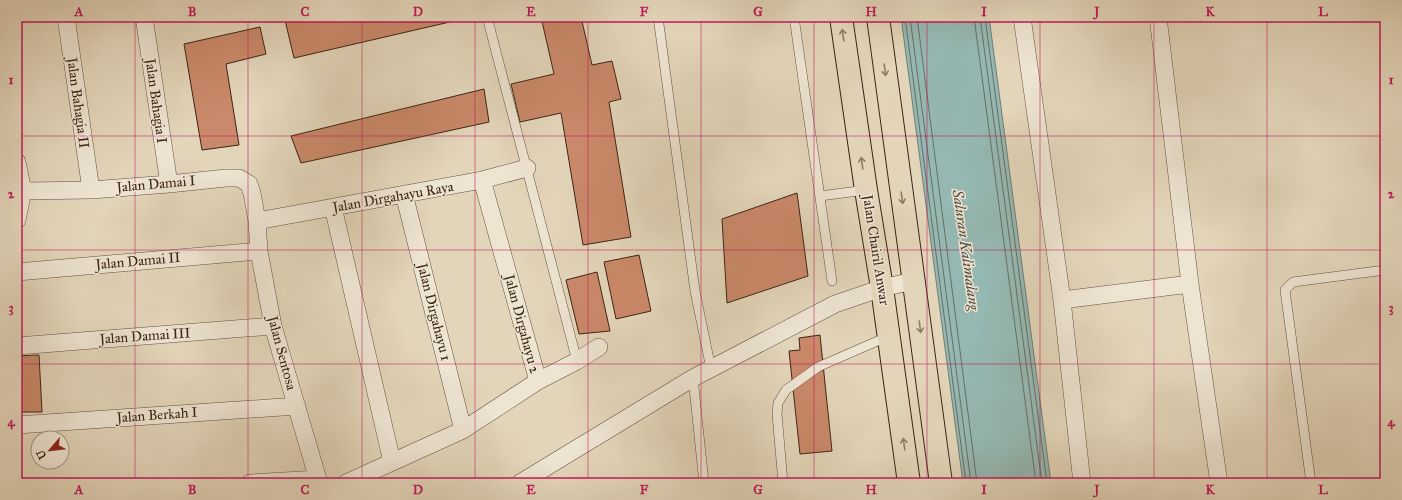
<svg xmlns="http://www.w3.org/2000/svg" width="1402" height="500" viewBox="0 0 1402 500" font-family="'IM FELL Great Primer',serif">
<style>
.water{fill:#95b8b2;stroke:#717d73}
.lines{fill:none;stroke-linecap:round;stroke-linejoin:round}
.shore{stroke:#686e63;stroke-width:1}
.building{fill:#ca896a;stroke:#3b2414}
.lane-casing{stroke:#65503e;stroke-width:10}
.street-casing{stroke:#65503e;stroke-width:18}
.primary-casing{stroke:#3b2414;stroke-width:24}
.lane{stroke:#ede4d2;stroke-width:9}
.street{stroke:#ede4d2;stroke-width:17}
.primary{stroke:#e3d5ba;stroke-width:22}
.oneway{stroke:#8f7c67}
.grid{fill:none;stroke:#c2185b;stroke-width:1;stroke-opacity:0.55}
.labels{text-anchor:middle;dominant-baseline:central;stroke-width:3;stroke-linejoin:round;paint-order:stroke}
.street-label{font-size:14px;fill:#3b2414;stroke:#ede4d2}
.water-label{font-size:15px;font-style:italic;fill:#52493c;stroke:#ede4d2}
.neatline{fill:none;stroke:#c2185b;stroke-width:1.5}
.grid-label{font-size:13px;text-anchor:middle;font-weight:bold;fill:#c2185b}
</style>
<rect width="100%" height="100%" fill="#e3d5ba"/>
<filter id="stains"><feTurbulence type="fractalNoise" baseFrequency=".005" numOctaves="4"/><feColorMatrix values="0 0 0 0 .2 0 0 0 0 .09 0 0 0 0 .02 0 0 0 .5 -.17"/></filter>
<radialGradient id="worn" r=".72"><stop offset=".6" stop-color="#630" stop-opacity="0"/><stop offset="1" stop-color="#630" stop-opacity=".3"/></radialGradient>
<path class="water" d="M901,17H989L1051,483H963Z"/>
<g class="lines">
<path class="shore" d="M905,17L966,483
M910,17L971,483
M917,17L977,483
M974,17L1036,483
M980,17L1042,483
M985,17L1047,483"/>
</g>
<path class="building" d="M300,17H467V18L294,58L285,20Z
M541,17H581L592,65L612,61L621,99L609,102L631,237L583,245L561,113L520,122L511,84L554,74Z
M260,27L266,54L226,64L239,145L202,150L184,44Z
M484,89L489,122L301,163L291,136Z
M797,193L808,276L727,303L722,219Z
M639,255L651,311L616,319L604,262Z
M597,272L610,331L579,334L566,280Z
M820,335L832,451L800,454L789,351L800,350L799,338Z
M39,355L42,412H17V356Z"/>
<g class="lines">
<defs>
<path id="lane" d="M487,17L577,361
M658,17L695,291L711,369
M794,17L832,281
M820,196L866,190
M693,378L704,483
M783,483L777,414L778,403L786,390L818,367L889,336
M1311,483L1285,290L1293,282L1385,270"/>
<path id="street" d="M66,17L91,190
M144,17L169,184
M1022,17L1062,300L1082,483
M1158,17L1190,284L1219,483
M17,162L23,191L17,220
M482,180L538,381
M23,191L91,190L169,184L226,178H239L249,184L252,193L257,221L259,251L273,326L319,483
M404,194L463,430
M333,207L392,462
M257,221L482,180L527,168
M17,272L259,251
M1062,300L1190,284
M17,346L273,326
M17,425L297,406
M250,483L318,479
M346,483L463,430L538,381L577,361L599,347
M520,483L693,378L835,304L882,288L913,281"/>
<path id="primary" d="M841,17L866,190L882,288L909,483
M878,17L941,483"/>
</defs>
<use href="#lane" class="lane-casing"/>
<use href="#street" class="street-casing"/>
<use href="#primary" class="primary-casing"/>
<use href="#lane" class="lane"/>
<use href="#street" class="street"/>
<use href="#primary" class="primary"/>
</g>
<defs><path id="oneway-shaft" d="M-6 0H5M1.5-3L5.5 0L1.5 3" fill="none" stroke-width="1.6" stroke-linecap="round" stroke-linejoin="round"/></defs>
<g class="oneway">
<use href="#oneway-shaft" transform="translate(843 35) rotate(-98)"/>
<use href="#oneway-shaft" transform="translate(885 70) rotate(82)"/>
<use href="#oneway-shaft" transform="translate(862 163) rotate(-98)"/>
<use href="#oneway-shaft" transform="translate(902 198) rotate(82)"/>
<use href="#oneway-shaft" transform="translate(920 327) rotate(82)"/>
<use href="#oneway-shaft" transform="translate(904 444) rotate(-98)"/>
</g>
<path class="grid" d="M135,17V483M248,17V483M362,17V483M475,17V483M588,17V483M701,17V483M814,17V483M927,17V483M1040,17V483M1154,17V483M1267,17V483M17,136H1385M17,250H1385M17,364H1385"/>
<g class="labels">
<g class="street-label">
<text transform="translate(156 101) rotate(82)">Jalan Bahagia I</text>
<text transform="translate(78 103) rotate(82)">Jalan Bahagia II</text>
<text transform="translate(156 184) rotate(-5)">Jalan Damai I</text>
<text transform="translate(393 197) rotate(-10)">Jalan Dirgahayu Raya</text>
<text transform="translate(876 250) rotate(81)">Jalan Chairil Anwar</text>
<text transform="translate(138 261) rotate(-5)">Jalan Damai II</text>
<text transform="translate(434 312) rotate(76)">Jalan Dirgahayu 1</text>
<text transform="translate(522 324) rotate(75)">Jalan Dirgahayu 2</text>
<text transform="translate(145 336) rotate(-4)">Jalan Damai III</text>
<text transform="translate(282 353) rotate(75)">Jalan Sentosa</text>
<text transform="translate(157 415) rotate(-4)">Jalan Berkah I</text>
</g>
<g class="water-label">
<text transform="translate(966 250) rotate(82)">Saluran Kalimalang</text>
</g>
</g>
<rect width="1402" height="500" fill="none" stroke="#e3d5ba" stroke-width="44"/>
<g transform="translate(50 450) rotate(242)"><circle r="19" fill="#ede4d2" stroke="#a69786"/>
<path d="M0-3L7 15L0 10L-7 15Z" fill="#8f2418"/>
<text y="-6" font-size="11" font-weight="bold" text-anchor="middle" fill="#3b2414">U</text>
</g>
<rect x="22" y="22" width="1358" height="456" class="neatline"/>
<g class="grid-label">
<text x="79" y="16">A</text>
<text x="192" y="16">B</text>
<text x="305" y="16">C</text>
<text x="418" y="16">D</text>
<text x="531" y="16">E</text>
<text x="644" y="16">F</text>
<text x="758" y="16">G</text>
<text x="871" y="16">H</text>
<text x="984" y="16">I</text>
<text x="1097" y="16">J</text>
<text x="1210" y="16">K</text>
<text x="1323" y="16">L</text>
<text x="11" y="84">1</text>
<text x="1391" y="84">1</text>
<text x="11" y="198">2</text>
<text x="1391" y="198">2</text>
<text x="11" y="312">3</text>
<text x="1391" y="312">3</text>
<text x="11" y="426">4</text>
<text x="1391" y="426">4</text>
<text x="79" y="494">A</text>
<text x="192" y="494">B</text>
<text x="305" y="494">C</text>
<text x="418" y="494">D</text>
<text x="531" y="494">E</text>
<text x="644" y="494">F</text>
<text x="758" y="494">G</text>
<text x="871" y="494">H</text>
<text x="984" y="494">I</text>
<text x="1097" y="494">J</text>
<text x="1210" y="494">K</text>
<text x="1323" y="494">L</text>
</g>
<rect width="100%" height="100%" filter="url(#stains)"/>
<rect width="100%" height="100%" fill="url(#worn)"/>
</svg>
